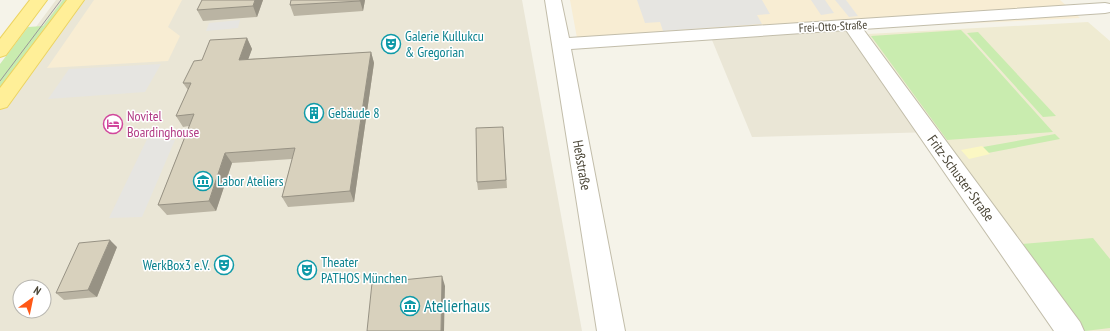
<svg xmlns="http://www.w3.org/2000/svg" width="1110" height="331" viewBox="0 0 1110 331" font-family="'PT Sans Narrow',sans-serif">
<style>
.residential{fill:#eae6d6;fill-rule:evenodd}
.commercial{fill:#f8edd3}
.education{fill:#efebd2}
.green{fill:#c9ecaf}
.sand{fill:#fbf7c3}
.parking{fill:#e6e5e1}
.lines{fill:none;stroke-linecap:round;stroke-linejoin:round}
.minor-casing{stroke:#c2bdaa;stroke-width:2}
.major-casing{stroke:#ecd461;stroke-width:2}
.minor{fill:#fff;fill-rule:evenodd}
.major{fill:#ffef98;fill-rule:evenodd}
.tram{stroke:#989898;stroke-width:1}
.wall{fill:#bab4a3}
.shaded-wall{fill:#979284}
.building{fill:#d8d1bd;stroke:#979284}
.labels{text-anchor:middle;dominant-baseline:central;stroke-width:3;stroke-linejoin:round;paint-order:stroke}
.far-street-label{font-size:12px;fill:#4a4536;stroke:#fff}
.culture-label{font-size:14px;fill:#0d838f;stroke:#fff;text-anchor:start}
.hotel-label{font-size:14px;fill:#b23c85;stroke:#fff;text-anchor:start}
.street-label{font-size:14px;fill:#4a4536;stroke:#fff}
.near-culture-label{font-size:17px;fill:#0d838f;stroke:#fff;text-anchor:start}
</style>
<rect width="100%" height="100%" fill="#f5f3e9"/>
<path class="residential" d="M56,0H522L582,331H0V75ZM20,287H44V311H20Z
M861,29L934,132L752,137L712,40Z"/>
<path class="commercial" d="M94,0H182L168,27L180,36L168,61L47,68Z
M570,0H1060L1080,18L889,27L579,49Z"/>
<path class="education" d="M1088,22L1110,41V331H1079L868,34Z"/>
<path class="green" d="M63,0H66L0,87V64L28,27L43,26Z
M961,30L968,37L1053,132L947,140L871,36Z
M978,32L1056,116L1043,117L967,33Z
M1055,134L1060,139L988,153L983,147Z
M1093,238L1110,259V328L1085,331L1022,244Z"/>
<path class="sand" d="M982,146L990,154L969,159L961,150Z"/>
<path class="parking" d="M637,0H762L770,14L757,15L762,24L663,31L660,22L645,23Z
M811,0H825L834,13L821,15Z
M835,0H846L858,16L849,17Z
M240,20L238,28L206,31L209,23Z
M161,64L145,92L48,99L69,69Z
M167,130L161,140H175L142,217L109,218L150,133Z"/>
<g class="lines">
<defs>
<path id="minor" d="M545,0H561L569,38L1105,3L1110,4V12L1105,13L863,29L1080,322L1084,331H1054L846,30L571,49L625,331H597Z"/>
<path id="major" d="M30,0H47L6,55L0,57V39Z
M67,0H84L7,107L0,109V88Z"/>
</defs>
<use href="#minor" class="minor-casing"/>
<use href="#major" class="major-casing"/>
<use href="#minor" class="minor"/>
<use href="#major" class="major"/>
<path class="tram" d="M0,81L61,0"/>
</g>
<path class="wall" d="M202,0H263L257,17L203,21L197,10Z
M365,0L363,11L294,16L290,5Z
M247,38L252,49L248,59L371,52L374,63L354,202L288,207L282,197L292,159L232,163L216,211L167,215L158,205L189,126L183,127L176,116L188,90L183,83L202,60Z
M503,127L507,188L478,190L477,182Z
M117,247L97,297L64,300L56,293Z"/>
<path class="shaded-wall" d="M255,0H263L257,17L253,6Z
M360,0H365L363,11L360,1Z
M247,38L252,49L244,71L239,60Z
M371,52L374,63L354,202L350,191Z
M225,153L232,163L216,211L209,201Z
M110,240L117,247L97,297L88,290Z
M442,276L445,286L444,331H441Z"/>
<path class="building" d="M202,0H255L253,6L197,10Z
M291,0H360V1L290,5Z
M247,38L239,60L371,52L350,191L282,197L295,148L225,153L209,201L158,205L194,114L176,116L191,83H183L194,61L202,60L210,40Z
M503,127L506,180L477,182L476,128Z
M110,240L88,290L56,293L79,243Z
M442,276L441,331H367L372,283Z"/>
<defs>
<symbol id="theatre-ring" viewBox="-11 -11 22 22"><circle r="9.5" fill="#fff" stroke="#0f9aa8" stroke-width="1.5"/><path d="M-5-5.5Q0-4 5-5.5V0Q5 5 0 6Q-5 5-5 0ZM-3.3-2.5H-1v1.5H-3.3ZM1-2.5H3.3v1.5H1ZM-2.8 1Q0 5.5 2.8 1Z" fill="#0f9aa8"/></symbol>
<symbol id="building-ring" viewBox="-11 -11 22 22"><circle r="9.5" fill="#fff" stroke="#0f9aa8" stroke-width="1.5"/><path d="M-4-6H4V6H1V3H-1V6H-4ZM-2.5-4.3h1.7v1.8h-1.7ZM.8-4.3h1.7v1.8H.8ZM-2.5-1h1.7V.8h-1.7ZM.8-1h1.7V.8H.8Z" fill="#0f9aa8"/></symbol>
<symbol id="hotel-ring" viewBox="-11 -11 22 22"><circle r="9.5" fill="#fff" stroke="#d1479c" stroke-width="1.5"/><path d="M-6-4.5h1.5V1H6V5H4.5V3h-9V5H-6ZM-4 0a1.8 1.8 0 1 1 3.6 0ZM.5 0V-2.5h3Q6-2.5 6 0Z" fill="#d1479c"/></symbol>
<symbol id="museum-ring" viewBox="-11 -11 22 22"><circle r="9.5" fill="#fff" stroke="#0f9aa8" stroke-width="1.5"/><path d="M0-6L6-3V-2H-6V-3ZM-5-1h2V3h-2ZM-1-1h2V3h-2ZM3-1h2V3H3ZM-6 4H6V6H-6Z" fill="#0f9aa8"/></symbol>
</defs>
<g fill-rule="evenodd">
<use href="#theatre-ring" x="380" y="33" width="22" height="22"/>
<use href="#building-ring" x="303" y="102" width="22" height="22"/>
<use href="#hotel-ring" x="102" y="113" width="22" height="22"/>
<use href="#museum-ring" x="192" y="170" width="22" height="22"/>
<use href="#theatre-ring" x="213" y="254" width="22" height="22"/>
<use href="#theatre-ring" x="296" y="259" width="22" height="22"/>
<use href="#museum-ring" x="399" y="295" width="22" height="22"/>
</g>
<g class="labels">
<g class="far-street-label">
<text transform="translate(833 26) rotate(-3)">Frei-Otto-Straße</text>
</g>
<g class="culture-label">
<text x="405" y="36">Galerie Kullukcu<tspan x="405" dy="16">&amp; Gregorian</tspan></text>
<text x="328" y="113">Gebäude 8</text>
<text x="217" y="181">Labor Ateliers</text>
<text x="321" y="262">Theater<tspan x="321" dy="16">PATHOS München</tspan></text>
<text x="210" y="265" text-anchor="end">WerkBox3 e.V.</text>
</g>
<g class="hotel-label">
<text x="127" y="116">Novitel<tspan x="127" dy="16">Boardinghouse</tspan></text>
</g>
<g class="street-label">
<text transform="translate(582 165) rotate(80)">Heßstraße</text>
<text transform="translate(961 178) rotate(54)">Fritz-Schuster-Straße</text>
</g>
<g class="near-culture-label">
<text x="424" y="306">Atelierhaus</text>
</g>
</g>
<g transform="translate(32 299) rotate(33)"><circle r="19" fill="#ffffff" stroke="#b7b5af"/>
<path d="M0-3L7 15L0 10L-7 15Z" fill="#ff5816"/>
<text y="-6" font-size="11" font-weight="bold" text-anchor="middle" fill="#4a4536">N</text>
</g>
</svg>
